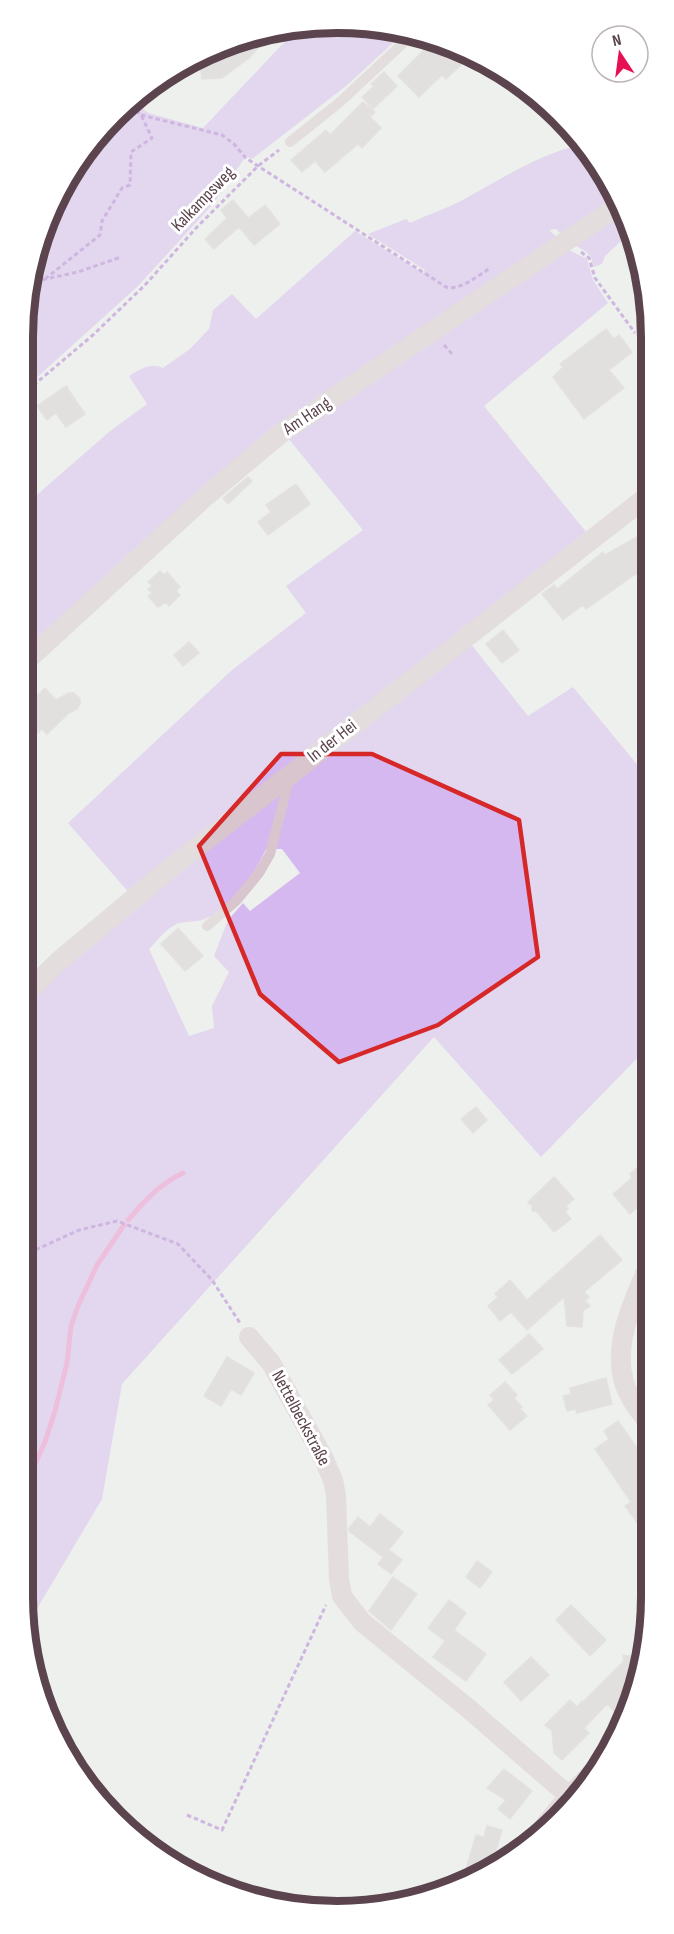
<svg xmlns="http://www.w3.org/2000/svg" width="674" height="1934" viewBox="0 0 674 1934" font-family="'Sofia Sans Condensed',sans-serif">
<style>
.green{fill:#d5b8f0;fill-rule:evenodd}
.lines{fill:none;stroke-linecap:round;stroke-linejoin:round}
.stream{stroke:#ef83cb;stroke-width:5}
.building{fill:#d5cbce;stroke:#d9d0d2;stroke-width:1.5}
.path{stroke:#ac6fd0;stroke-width:3;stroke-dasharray:4.5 3;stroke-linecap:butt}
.service{stroke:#d8c5cd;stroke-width:10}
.minor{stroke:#d8c5cd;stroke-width:20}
.marked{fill:none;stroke:#d62828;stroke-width:4.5;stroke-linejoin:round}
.labels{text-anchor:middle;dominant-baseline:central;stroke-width:6;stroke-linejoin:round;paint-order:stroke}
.street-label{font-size:18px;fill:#5b444d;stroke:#fff}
.rim{fill:none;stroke:#5b444d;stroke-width:8}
</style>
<rect width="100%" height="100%" fill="#edf0ed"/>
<path class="green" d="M296,25L405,32L346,86L252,159L246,156L214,203L137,287L23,390V337L33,256L87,146L136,103L148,113L203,128L293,33L289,28Z
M583,144L619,199L564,237L556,229L549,230L560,240L336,389L22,657L23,507L109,432L147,404L129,376C141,369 150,362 163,368L190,349L209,329L213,310L232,294L256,319L355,231L423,273L425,270L368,234L406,219L410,223C427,215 445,209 461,201C502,179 538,154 583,144Z
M623,210L630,233L605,256L602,264L593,267C592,252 584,251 573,244Z
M567,249L587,259L593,280L608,303L484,406L586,532L131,895L68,823L232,670L306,613L286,586L363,530L288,438Z
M470,643L528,716L573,687L650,780V1045L541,1157L434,1037L122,1384L102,1499L28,1624L22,1597V1003L68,959ZM266,849H282L300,873L250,911L243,903L228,920L214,956L229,972L212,1006L214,1028L189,1036L149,949C156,942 164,931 173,926C181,920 195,923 205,919C234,907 254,875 266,849Z"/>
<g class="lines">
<path class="stream" d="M128,1220C146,1200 158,1185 183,1173
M22,1493L45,1442L55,1411L67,1363L71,1326L78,1306L97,1265L124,1225"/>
</g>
<path class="building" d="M271,34L249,58L222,78L202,79L199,58Z
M434,40L461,65L446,79L442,75L419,97L398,76Z
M384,72L397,86L373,109L362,97L374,86L371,84Z
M363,102L375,112L370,117L381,128L362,148L358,144L325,172L315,161L302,172L291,160L326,130L330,135Z
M233,200L248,218L247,219L265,205L280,224L254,245L239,227L214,249L205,239L227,218L221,210Z
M606,329L614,339L619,335L632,352L609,370L624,388L584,419L553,377L563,367L560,364Z
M66,386L85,414L66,427L56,413L47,420L37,406Z
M248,477L252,481L228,504L223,498Z
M296,484L310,504L268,535L258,522L271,512L266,505Z
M642,534L649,547V591L637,573L586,609L583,605L563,620L542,594L554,585L557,589L603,552L605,555Z
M160,571L164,575L167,572L180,587L176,591L180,595L169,606L166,602L158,607L148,596L152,593L148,589L152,586L148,582Z
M503,630L519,650L502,663L486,644Z
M189,642L199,653L183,666L174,655Z
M45,688L56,700L69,693H74L80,699V704L77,709L69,713L47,734L42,729L30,739L22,731V710Z
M178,928L203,956L185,971L161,944Z
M476,1107L487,1120L473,1133L461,1119Z
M640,1165L645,1171L651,1166V1189L640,1198L644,1202L630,1214L613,1194L632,1178L630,1174Z
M554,1177L574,1199L566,1206L568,1209L565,1212L571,1219L554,1232L536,1211H532V1206L528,1202Z
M600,1235L622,1260L584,1292L589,1297L585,1301L590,1306L583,1311L582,1327L567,1326L564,1297L527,1330L511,1312L500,1321L488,1306L498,1297L495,1294L510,1280L527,1300Z
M529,1334L543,1349L512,1374L499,1360Z
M227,1357L254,1373L241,1395L231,1389L221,1406L204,1396Z
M606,1378L612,1404L577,1413L575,1409L567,1411L563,1396L571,1394L570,1388Z
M505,1382L517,1395L514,1398L522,1407L520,1409L527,1416L510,1430L488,1405L494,1400L490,1395Z
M618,1421L651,1468V1515L638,1524L625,1506L631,1502L595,1449L609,1439L604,1431Z
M380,1514L403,1532L383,1557L349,1531V1528L358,1517L370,1527Z
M389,1550L402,1560L391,1574L378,1564Z
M477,1561L492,1572L480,1588L466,1577Z
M393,1577L417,1594L391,1630L369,1611Z
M449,1600L466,1613L454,1630L486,1654L466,1681L433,1657L445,1641L428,1628Z
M571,1605L606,1640L590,1656L556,1620Z
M646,1642L641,1678L634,1694L615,1712L607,1704L584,1728L589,1733L562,1760L554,1753L552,1731L545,1725L570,1700L577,1707L582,1701L583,1702L624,1661L623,1655L631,1656Z
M531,1657L549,1675L521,1701L504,1682Z
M504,1769L532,1791L510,1819L498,1809L506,1800L487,1788Z
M487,1826L502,1830L491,1868L463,1880L476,1835L484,1837Z"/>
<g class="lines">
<path class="path" d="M141,115L222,135L234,144L246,158L258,166L446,287C460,291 477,276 489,269
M581,252L589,258L595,278L635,333
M45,279L100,235L102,221L122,188L130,185L131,152L152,138L141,115L132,107
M29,286L45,279L78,272L121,257
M444,345L452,354
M22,395L93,335L145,285L197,227L258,166L279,150
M22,1256L79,1230L117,1221L178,1244L212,1280L240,1323
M187,1815L222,1830L326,1605"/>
<path class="service" d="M290,142L340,102L414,33
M207,926L236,901L259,873L270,854L290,776"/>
<path class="minor" d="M22,665L205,497L280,434L621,204
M22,997L60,960L168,870L649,495
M651,1260C636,1296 612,1341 624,1382C629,1399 641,1413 651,1426
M249,1337L271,1363L323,1457L333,1480L336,1495L339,1579L342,1596L362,1622L469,1709L569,1796
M545,1825L569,1796L603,1762"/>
</g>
<path d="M0 0H674V1934H0ZM281,754H372L519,820L538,957L438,1025L339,1062L260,994L199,846Z" fill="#edf0ed" fill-opacity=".55" fill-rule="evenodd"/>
<path class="marked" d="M281,754H372L519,820L538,957L438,1025L339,1062L260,994L199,846Z"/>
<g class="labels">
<g class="street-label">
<text transform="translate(203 199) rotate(-46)">Kalkampsweg</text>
<text transform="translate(307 416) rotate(-34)">Am Hang</text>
<text transform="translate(332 741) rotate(-38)">In der Hei</text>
<text transform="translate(301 1418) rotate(62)">Nettelbeckstraße</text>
</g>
</g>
<path d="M0 0H674V1934H0ZM337 33H337A304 304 0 0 1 641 337V1597A304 304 0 0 1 337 1901H337A304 304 0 0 1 33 1597V337A304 304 0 0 1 337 33Z" fill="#fff" fill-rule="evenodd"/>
<path class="rim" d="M337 33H337A304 304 0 0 1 641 337V1597A304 304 0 0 1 337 1901H337A304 304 0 0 1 33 1597V337A304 304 0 0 1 337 33Z"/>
<g transform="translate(620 54) rotate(347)"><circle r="28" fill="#ffffff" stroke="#bdb4b8" stroke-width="1.5"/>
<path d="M0-4.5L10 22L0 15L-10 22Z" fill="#e61153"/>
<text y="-9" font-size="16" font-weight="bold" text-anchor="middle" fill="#5b444d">N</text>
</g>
</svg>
